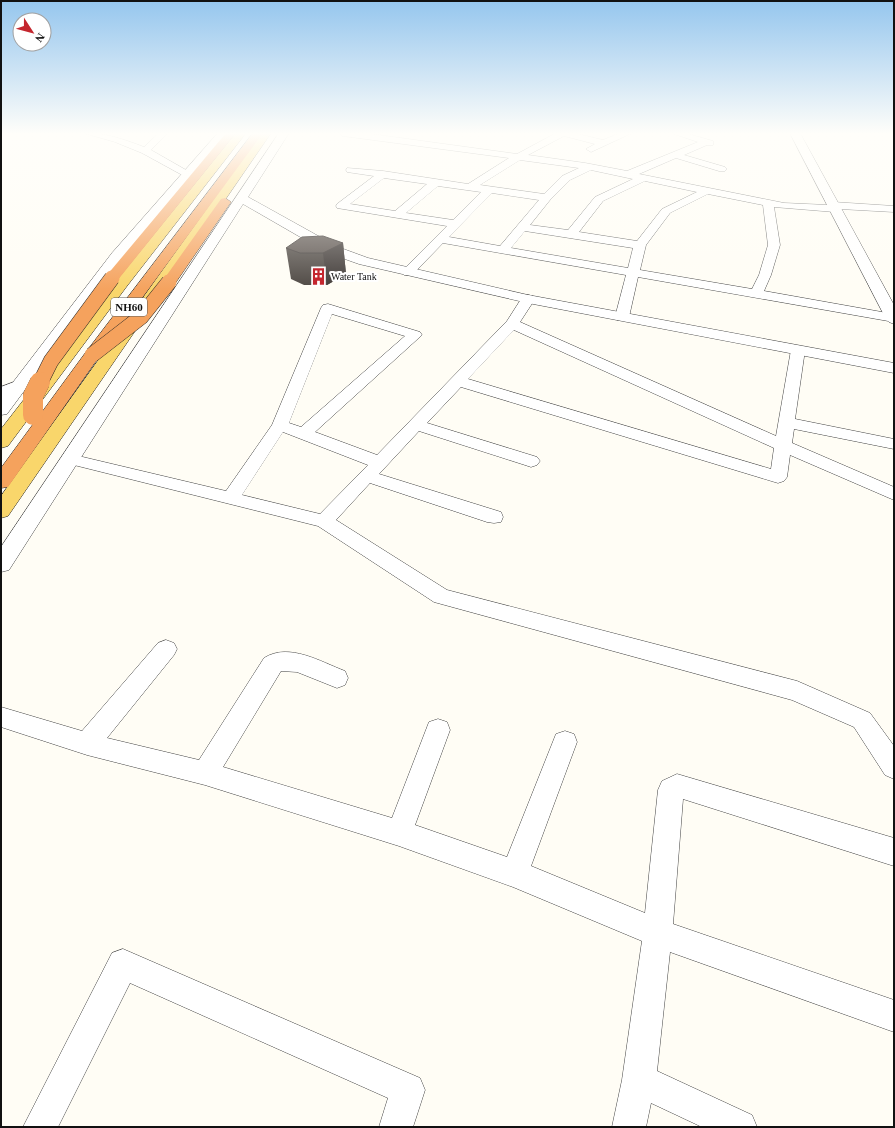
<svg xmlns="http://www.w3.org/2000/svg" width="895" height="1128" viewBox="0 0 895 1128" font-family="'Times New Roman',serif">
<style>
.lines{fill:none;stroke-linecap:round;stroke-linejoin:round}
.minor-casing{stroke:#444;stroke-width:1}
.tertiary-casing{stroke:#444;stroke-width:1}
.primary-casing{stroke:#222;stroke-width:1}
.motorway-casing{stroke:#222;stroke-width:1}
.minor{fill:#fff;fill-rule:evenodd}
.tertiary{fill:#fff;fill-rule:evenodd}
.primary{fill:#f9d66b;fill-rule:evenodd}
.motorway{fill:#f5a25d;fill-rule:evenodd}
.motorway-bridge-far1-casing{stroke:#222;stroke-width:16;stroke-linecap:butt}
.motorway-bridge-casing{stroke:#222;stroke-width:20;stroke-linecap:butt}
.motorway-bridge-far1{stroke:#f5a25d;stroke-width:15}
.motorway-bridge{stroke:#f5a25d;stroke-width:20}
.wall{fill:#4d4742}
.shaded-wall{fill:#3f3936}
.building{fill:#5a524d;stroke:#3f3936}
.labels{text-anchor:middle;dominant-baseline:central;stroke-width:4;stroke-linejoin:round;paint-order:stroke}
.far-poi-label{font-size:10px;fill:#111;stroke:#fff;text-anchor:start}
.shield{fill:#fff;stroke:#585858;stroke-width:1}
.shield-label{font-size:11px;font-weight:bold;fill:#111}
</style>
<rect width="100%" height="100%" fill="#fffdf5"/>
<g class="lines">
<defs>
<path id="minor" d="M84,133C106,133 123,139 144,147L159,133H168L151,150L193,174L192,176H184L142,153L115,142Z
M339,133H364L517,154L556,133H574L603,140L620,133H632L591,152L586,149L595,144L564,136L528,155L585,163L627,171L698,142L671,133H685L713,141V145H707L684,155L725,167L727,169L725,171H719L676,158L639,174L784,203L828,205L833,202L894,206V212L840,209L835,212L774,207L780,245L771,275L764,291L893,314L894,322L638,277L629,317L627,320H617L615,317L626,275L443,243L412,275H404L402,272L404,269L447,226L337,208L336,206L337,204L374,176L347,172L346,170L347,168L383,171L468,184L509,158L343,136ZM520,160L579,168L562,176L544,194L480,185ZM591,170L633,179L595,197L568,230L530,225L550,200L570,180ZM384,178L427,184L395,211L350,204ZM645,181L697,192L662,209L637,241L579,232L603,201ZM438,186L481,192L453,220L406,213ZM492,193L539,200L500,246L449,237ZM708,194L763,205L768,245L759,275L752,289L640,270L646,245L670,213ZM525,231L633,248L628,268L511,248Z
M528,295L533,296L535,299L520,322L776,436L791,350L793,347H803L805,350L795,419L894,439V449L794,429L792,443L894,487V500L790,455L787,477L784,481L778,483L461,387L427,423L537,457L540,461L537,465L531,467L525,465L419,431L379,474L501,512L503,517L501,522L494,523L487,522L370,483L336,520L447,590L797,681L870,713L894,746V779L885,775L854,727L792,700L434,602L318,526L70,464L64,463L61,459L64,455L70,454L226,491L272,425L321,308L323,305L328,304L420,332L422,335L315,432L377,455L507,321L523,296ZM332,314L405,336L301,427L289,423ZM514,330L774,448L771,469L468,379ZM283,432L368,465L320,514L242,495Z
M22,379L27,381L30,384L27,387L1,398V387Z
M166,640L174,643L177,649L174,655L107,738L199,760L264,658C289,642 321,662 345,671L348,678L345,685L337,688L297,672L281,671L223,767L392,818L429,722L438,719L447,722L450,730L415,825L507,857L556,734L565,731L574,734L577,742L531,866L645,913L658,790L662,781L677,774L894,838V866L683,799L673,924L894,1000V1032L670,952L657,1071L752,1115L757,1127H702L651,1103L646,1127H612L622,1080L642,941L513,887L399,846L205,785L87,755L1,727V707L82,731L158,643Z
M123,949L420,1078L425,1090L413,1127H379L388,1098L130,983L58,1127H23L112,953Z"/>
<path id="tertiary" d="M218,133H228L122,259L7,414L1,415V398L112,253Z
M279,133H289L248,197L338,247L368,258L528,295L894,363V373L528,303L359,264L328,253L243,204L9,570L1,572V547Z
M790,133H800L894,305V324L889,322L886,319Z"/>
<path id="primary" d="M236,133H246L127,286L8,446L1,448V429L117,280Z
M261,133H271L8,516L1,518V496Z"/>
<path id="motorway" d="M226,133H236L117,281H107L105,278L107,275Z
M253,133H263L98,358L8,487L1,488V468L86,352Z
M225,198L231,202L174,285H164L162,282L164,279L221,199Z"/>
</defs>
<use href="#minor" class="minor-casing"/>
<use href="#tertiary" class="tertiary-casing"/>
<use href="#primary" class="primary-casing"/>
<use href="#motorway" class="motorway-casing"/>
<use href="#minor" class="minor"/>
<use href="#tertiary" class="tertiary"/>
<use href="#primary" class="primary"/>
<use href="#motorway" class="motorway"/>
<defs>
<path id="motorway-bridge-far1" d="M92,355L141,317L169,282
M40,383L51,361L112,278"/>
<path id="motorway-bridge" d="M33,415V396L40,382"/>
</defs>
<use href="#motorway-bridge-far1" class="motorway-bridge-far1-casing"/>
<use href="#motorway-bridge" class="motorway-bridge-casing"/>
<use href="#motorway-bridge-far1" class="motorway-bridge-far1"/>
<use href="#motorway-bridge" class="motorway-bridge"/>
</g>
<path class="wall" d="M343,243L346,274L327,285H304L291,279L286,248Z"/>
<path class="shaded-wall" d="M343,243L346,274L327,285L323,253Z"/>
<path class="building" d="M323,236L343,243L323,253H300L286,248L302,237Z"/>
<linearGradient id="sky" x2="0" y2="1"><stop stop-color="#95c6ee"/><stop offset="0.46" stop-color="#fffefa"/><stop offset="1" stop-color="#fffefa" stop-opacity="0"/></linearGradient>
<rect width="895" height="291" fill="url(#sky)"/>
<defs>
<symbol id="building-bare" viewBox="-9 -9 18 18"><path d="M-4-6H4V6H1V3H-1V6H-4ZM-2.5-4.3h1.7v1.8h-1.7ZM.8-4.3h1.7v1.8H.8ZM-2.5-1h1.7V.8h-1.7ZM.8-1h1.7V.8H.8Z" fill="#c4262e" stroke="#fff" stroke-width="2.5" paint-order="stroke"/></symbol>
</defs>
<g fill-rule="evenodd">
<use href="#building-bare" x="306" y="264" width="25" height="25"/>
</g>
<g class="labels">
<g class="far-poi-label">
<text x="331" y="276">Water Tank</text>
</g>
<rect class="shield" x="111" y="298" width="36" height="18" rx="3"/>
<g class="shield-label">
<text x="129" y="307">NH60</text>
</g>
</g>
<rect width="895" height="1128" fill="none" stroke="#111111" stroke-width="4"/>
<g transform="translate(32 32) rotate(126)"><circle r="19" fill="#ffffff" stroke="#a0a0a0"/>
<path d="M0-3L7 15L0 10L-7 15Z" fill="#c4262e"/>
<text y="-6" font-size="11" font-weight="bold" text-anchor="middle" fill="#111111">N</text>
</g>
</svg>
